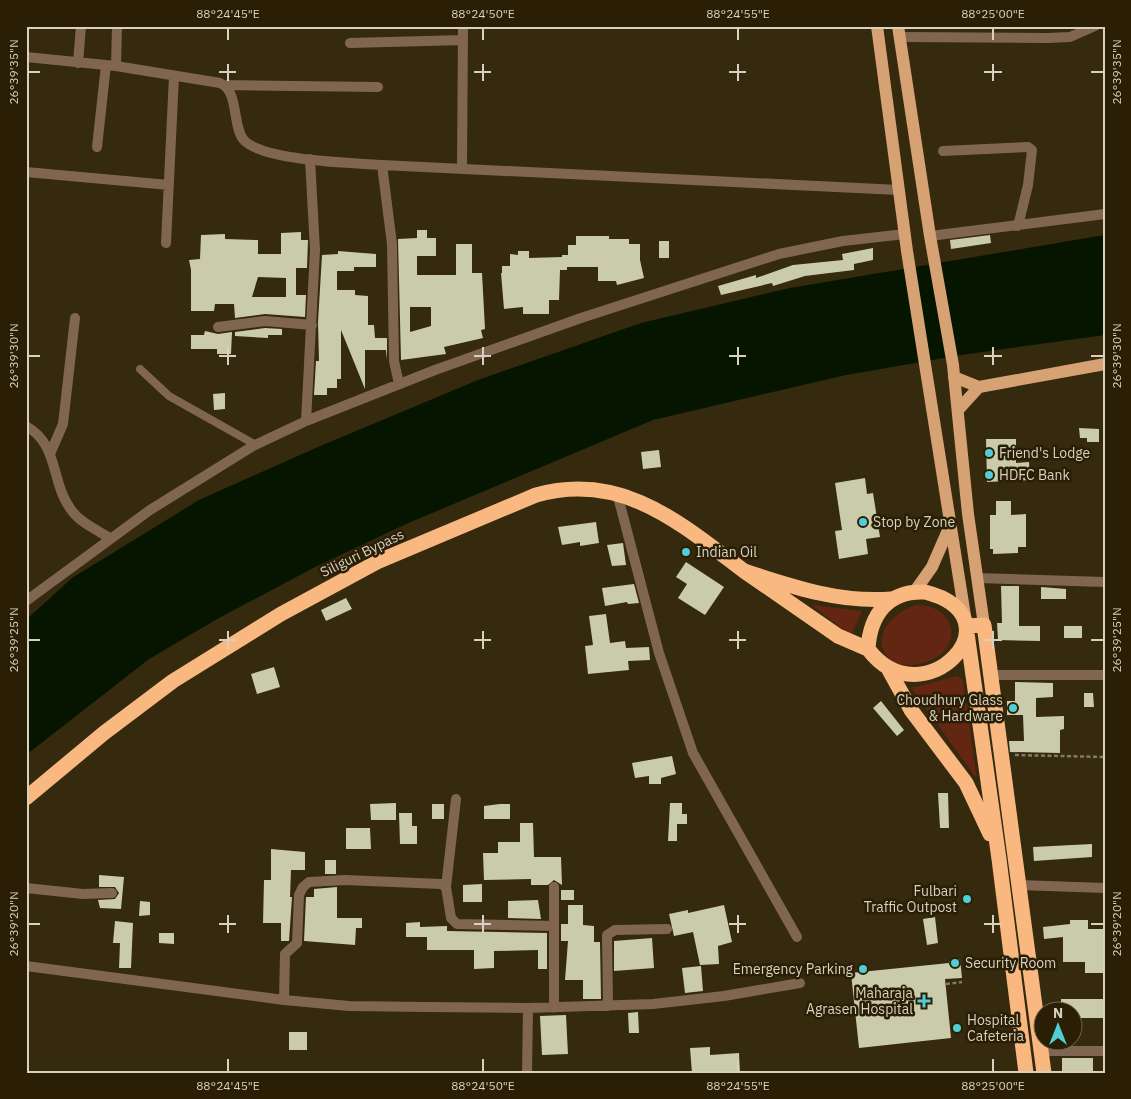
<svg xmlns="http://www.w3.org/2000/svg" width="1131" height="1099" viewBox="0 0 1131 1099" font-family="'IBM Plex Sans',sans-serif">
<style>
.green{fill:#632613}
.water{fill:#051500}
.building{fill:#cacbaa;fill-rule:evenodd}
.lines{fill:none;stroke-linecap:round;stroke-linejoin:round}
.path{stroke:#837964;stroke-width:2.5;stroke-dasharray:4 2.5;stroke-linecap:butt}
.lane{stroke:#806651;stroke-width:8}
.street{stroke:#806651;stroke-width:10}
.primary{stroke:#d6a173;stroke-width:12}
.highway{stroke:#f8b880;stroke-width:15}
.ticks{fill:none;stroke:#d8d1c2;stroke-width:2}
.poi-dot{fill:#52ccd5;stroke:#2a1f05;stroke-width:2}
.labels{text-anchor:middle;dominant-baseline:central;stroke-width:5;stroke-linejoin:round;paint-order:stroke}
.poi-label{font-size:14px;fill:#d8d1c2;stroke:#2a1f05;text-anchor:start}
.street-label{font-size:14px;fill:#d8d1c2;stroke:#2a1f05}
.neatline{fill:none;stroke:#d8d1c2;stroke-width:2}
.ticks-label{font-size:12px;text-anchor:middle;fill:#d8d1c2}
</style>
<rect width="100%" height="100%" fill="#35290e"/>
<path class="green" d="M812,605L862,611L851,636Z
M916,605C960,605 966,655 918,664C913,665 905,666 899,664C893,663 888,658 885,653C872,632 898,610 916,605Z
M957,676L963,680L977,779L911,688Z"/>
<path class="water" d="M1105,235V335L961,355L846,375L653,420L406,524L313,568L219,618L149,659L26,755V620L72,578L199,500L318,447L478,380L641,323L790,288Z"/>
<path class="building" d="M417,230H427V238H436V256H417V275H456V244H472V273H482L485,329L481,330L483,338L444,347L446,354L401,360L398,239L417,238ZM410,307H431V326L410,332Z
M301,232V240H308L307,268H296V295H306L305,317L265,314L235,318L234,304H215L214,311H191V270L189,260L200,259L201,235L225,234V239L258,240V254H281V233ZM258,277L286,278V297H252Z
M990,235L991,243L951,249L950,240Z
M576,236H609V239H629V244H640V260L644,278L617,285L616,281H598V267H567V270H560L559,300H549V314H523V307L504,309L501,273H502V266H510V254L518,255V251H529V258L562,257V255H568V245H576Z
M659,241H669V258H659Z
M873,248V260L854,264V270L805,276L773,286L772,283L721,295L718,286L756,275V278L793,265L843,260L842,254Z
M338,251L376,254V267H354V271H337V290H355V295L368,296V325H374L375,338H387V360L386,350H365V389L341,330V379H337V388H327V395H314L316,361H319L318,322L322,255L338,254Z
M265,328L282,329V335H268V338L235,336V332Z
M205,331L218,334L232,332L231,354H217V349H191V335H204Z
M225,393V409L214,410L213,394Z
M1079,428L1099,429V442H1087V438H1080Z
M986,439H1016V463L1029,462L1030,480L987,482Z
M659,450L661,467L643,469L641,452Z
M865,478L867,494L873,493L880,537L866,539L868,554L839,559L835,531L842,530L835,483Z
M996,501H1011V515L1026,514V547H1018V553L993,554V549H990V515H996Z
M596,522L599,543L580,546V542L562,545L558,527Z
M623,543L626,565L612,566L607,545Z
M686,562L724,587L705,615L678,598L687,584L676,577Z
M634,584L639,603L628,604L627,602L605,606L602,588Z
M1001,586H1019V626H1040V641L998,640L997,623H1002Z
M1041,587L1066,589V599H1041Z
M346,598L352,609L326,621L321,610Z
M606,614L610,643L625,641L626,648L649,647L650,660L628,661L629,670L588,674L585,646L593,645L589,616Z
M1064,626H1082V638H1064Z
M274,667L280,687L257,694L251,674Z
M1015,682L1053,683V697L1036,698V717L1064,716V729L1060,730V753L1010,752L1009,741H1024L1023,715H1007V701H1015Z
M1084,693H1093L1094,707H1084Z
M881,701L904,730L897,736L873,708Z
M672,756L676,774L661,778V784H649V776L635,778L632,763Z
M938,793H948L949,828H940Z
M396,803V820H371L370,804Z
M670,803H682V814H687V824H677V841H668Z
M432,804H444V819H432Z
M500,804H510V819H484V806Z
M399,813H412V826H417V844H400Z
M520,823H533L534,857H561L562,885L554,880L548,885H531V879L484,880L483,853H498V842H520Z
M346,828H370L371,849H346Z
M1092,844V857L1034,861L1033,847Z
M271,849L305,852V870H291L290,897H292L289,941H281V923H263L264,880H271Z
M325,860H336V874H325Z
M99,875L124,877L121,909L100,908L98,900L115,899L119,893L115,887H99Z
M482,884V902H463V885Z
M337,887V918H362V928H356L355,945L304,941L306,897H314V889Z
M561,890H574V900H561Z
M538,900L541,919L508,918V901Z
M140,901L150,902V915L139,916Z
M568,905H583V925L594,926V942H600L601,999H583V980H565L568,941H561V924H568Z
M724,905L732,942L718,946L719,964L700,965L693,932L674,936L669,914L688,910V913Z
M935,917L938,943L927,945L923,919Z
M1070,920H1088V929H1105V973H1085V962H1063V937L1044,939L1043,927L1070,924Z
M115,921L133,923L131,968H119L120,943H113Z
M420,922V927L447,926V931L547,933V969H538V950L494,951V968L474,969V950H427V937H406V923Z
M159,933H174V944L159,943Z
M652,938L654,968L614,971V941Z
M960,959L962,978L945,979L951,1038L859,1048L851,973L949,963V961Z
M701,966L703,991L685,993L682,968Z
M1061,999H1105V1018H1074V1012H1061Z
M638,1012L639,1033H629L628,1013Z
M566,1015L568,1054L542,1055L540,1016Z
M289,1032H307V1050H289Z
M710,1047V1055L739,1053L740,1073H692L690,1048Z
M1062,1058H1093V1071H1062Z"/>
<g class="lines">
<path class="path" d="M1015,755L1105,757
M946,984L962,982"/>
<path class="lane" d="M140,369L169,396L256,445"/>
<path class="street" d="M900,37L1048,38L1070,37L1095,26
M350,43L463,40
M26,57L116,66L220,83C239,91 232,124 243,139C260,161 353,163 382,165L899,190
M78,63L81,26
M116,66L117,26
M224,85L378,87
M97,147L106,65
M943,151L1028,147L1032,150L1028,185L1018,226
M382,165L392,244L394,361L399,384
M462,169L463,26
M26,172L169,185
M930,236L1105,214
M166,243L174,76
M218,327L265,321L312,325
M306,421L315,250L310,159
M26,426C60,445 50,483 72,511C81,523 97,530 110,538
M50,454L63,424L75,318
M617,493L659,653L693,753L797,937
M977,578L1105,582
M26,601L150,510L253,446L306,421L435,370L581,318L779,254L843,241L905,234
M991,675H1105
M1019,885L1105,888
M446,887L456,799
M554,887V1008
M26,888L83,894L112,893
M26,966L284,1000L349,1006L427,1007L528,1008L653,1004L724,996L800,983
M284,1000L285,954L297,943L299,895L303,887L309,882L345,880L441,884L446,887L451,918L457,924L554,926
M608,1006L607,935L615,930L667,929
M1041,1051H1105
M527,1073L528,1008"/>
<path class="primary" d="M877,26L907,251L966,622
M898,26L930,236L953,365L968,514L984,625
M954,377L979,387L1105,364
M958,410L979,387
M915,591L932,567L949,528"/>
<path class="highway" d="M925,592C1023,617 923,722 868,649C870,615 888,590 925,592Z
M868,649L838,636L744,571C793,587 840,603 891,599
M889,670L911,710L966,783L990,834
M26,798L104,733L173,681L281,614L379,561L536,495C622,471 680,523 744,571
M1026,1073L999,859L966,626L984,625L1044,1073"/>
</g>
<path class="ticks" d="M228,28V40M483,28V40M738,28V40M993,28V40M228,64V81M483,64V81M738,64V81M993,64V81M28,72H40M219,72H236M474,72H491M729,72H746M984,72H1002M1091,72H1104M228,347V365M483,347V365M738,347V365M993,347V365M28,356H40M219,356H236M474,356H491M729,356H746M984,356H1002M1091,356H1104M228,631V649M483,631V649M738,631V649M993,631V649M28,640H40M219,640H236M474,640H491M729,640H746M984,640H1002M1091,640H1104M228,915V933M483,915V933M738,915V933M993,915V933M28,924H40M219,924H236M474,924H491M729,924H746M984,924H1002M1091,924H1104M228,1059V1072M483,1059V1072M738,1059V1072M993,1059V1072"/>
<g class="poi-dot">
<circle cx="989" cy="453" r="5"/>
<circle cx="989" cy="475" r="5"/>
<circle cx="863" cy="522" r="5"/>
<circle cx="686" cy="552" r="5"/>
<circle cx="1013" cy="708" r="5"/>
<circle cx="967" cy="899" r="5"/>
<circle cx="955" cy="963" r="5"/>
<circle cx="863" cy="969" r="5"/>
<path d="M921.5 993.5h5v5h5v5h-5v5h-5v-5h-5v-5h5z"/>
<circle cx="957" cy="1028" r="5"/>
</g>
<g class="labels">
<g class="poi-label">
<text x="999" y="453">Friend's Lodge</text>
<text x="999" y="475">HDFC Bank</text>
<text x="873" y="522">Stop by Zone</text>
<text x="696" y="552">Indian Oil</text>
<text x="1003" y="700" text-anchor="end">Choudhury Glass<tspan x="1003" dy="16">&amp; Hardware</tspan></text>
<text x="957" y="891" text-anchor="end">Fulbari<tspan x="957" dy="16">Traffic Outpost</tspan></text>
<text x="965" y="963">Security Room</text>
<text x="853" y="969" text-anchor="end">Emergency Parking</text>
<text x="913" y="993" text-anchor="end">Maharaja<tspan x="913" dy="16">Agrasen Hospital</tspan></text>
<text x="967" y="1020">Hospital<tspan x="967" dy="16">Cafeteria</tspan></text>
</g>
<g class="street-label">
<text transform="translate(362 553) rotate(-26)">Siliguri Bypass</text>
</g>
</g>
<rect width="1131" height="1099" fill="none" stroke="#2a1f05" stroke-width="55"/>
<g transform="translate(1058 1026)"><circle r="24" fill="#2a1f05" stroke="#706651"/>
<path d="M0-4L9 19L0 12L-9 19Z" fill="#52ccd5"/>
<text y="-8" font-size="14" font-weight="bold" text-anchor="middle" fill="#d8d1c2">N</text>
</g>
<rect x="28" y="28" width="1076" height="1044" class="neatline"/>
<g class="ticks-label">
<text x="228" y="18">88°24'45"E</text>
<text x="483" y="18">88°24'50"E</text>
<text x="738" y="18">88°24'55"E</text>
<text x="993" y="18">88°25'00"E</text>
<text transform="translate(14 72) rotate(-90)" y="4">26°39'35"N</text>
<text transform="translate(1117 72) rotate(-90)" y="4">26°39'35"N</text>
<text transform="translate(14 356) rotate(-90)" y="4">26°39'30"N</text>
<text transform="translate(1117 356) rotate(-90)" y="4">26°39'30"N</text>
<text transform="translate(14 640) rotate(-90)" y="4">26°39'25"N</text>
<text transform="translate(1117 640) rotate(-90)" y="4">26°39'25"N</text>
<text transform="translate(14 924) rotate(-90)" y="4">26°39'20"N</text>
<text transform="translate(1117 924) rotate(-90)" y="4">26°39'20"N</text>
<text x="228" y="1090">88°24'45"E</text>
<text x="483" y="1090">88°24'50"E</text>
<text x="738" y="1090">88°24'55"E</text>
<text x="993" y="1090">88°25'00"E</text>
</g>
</svg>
